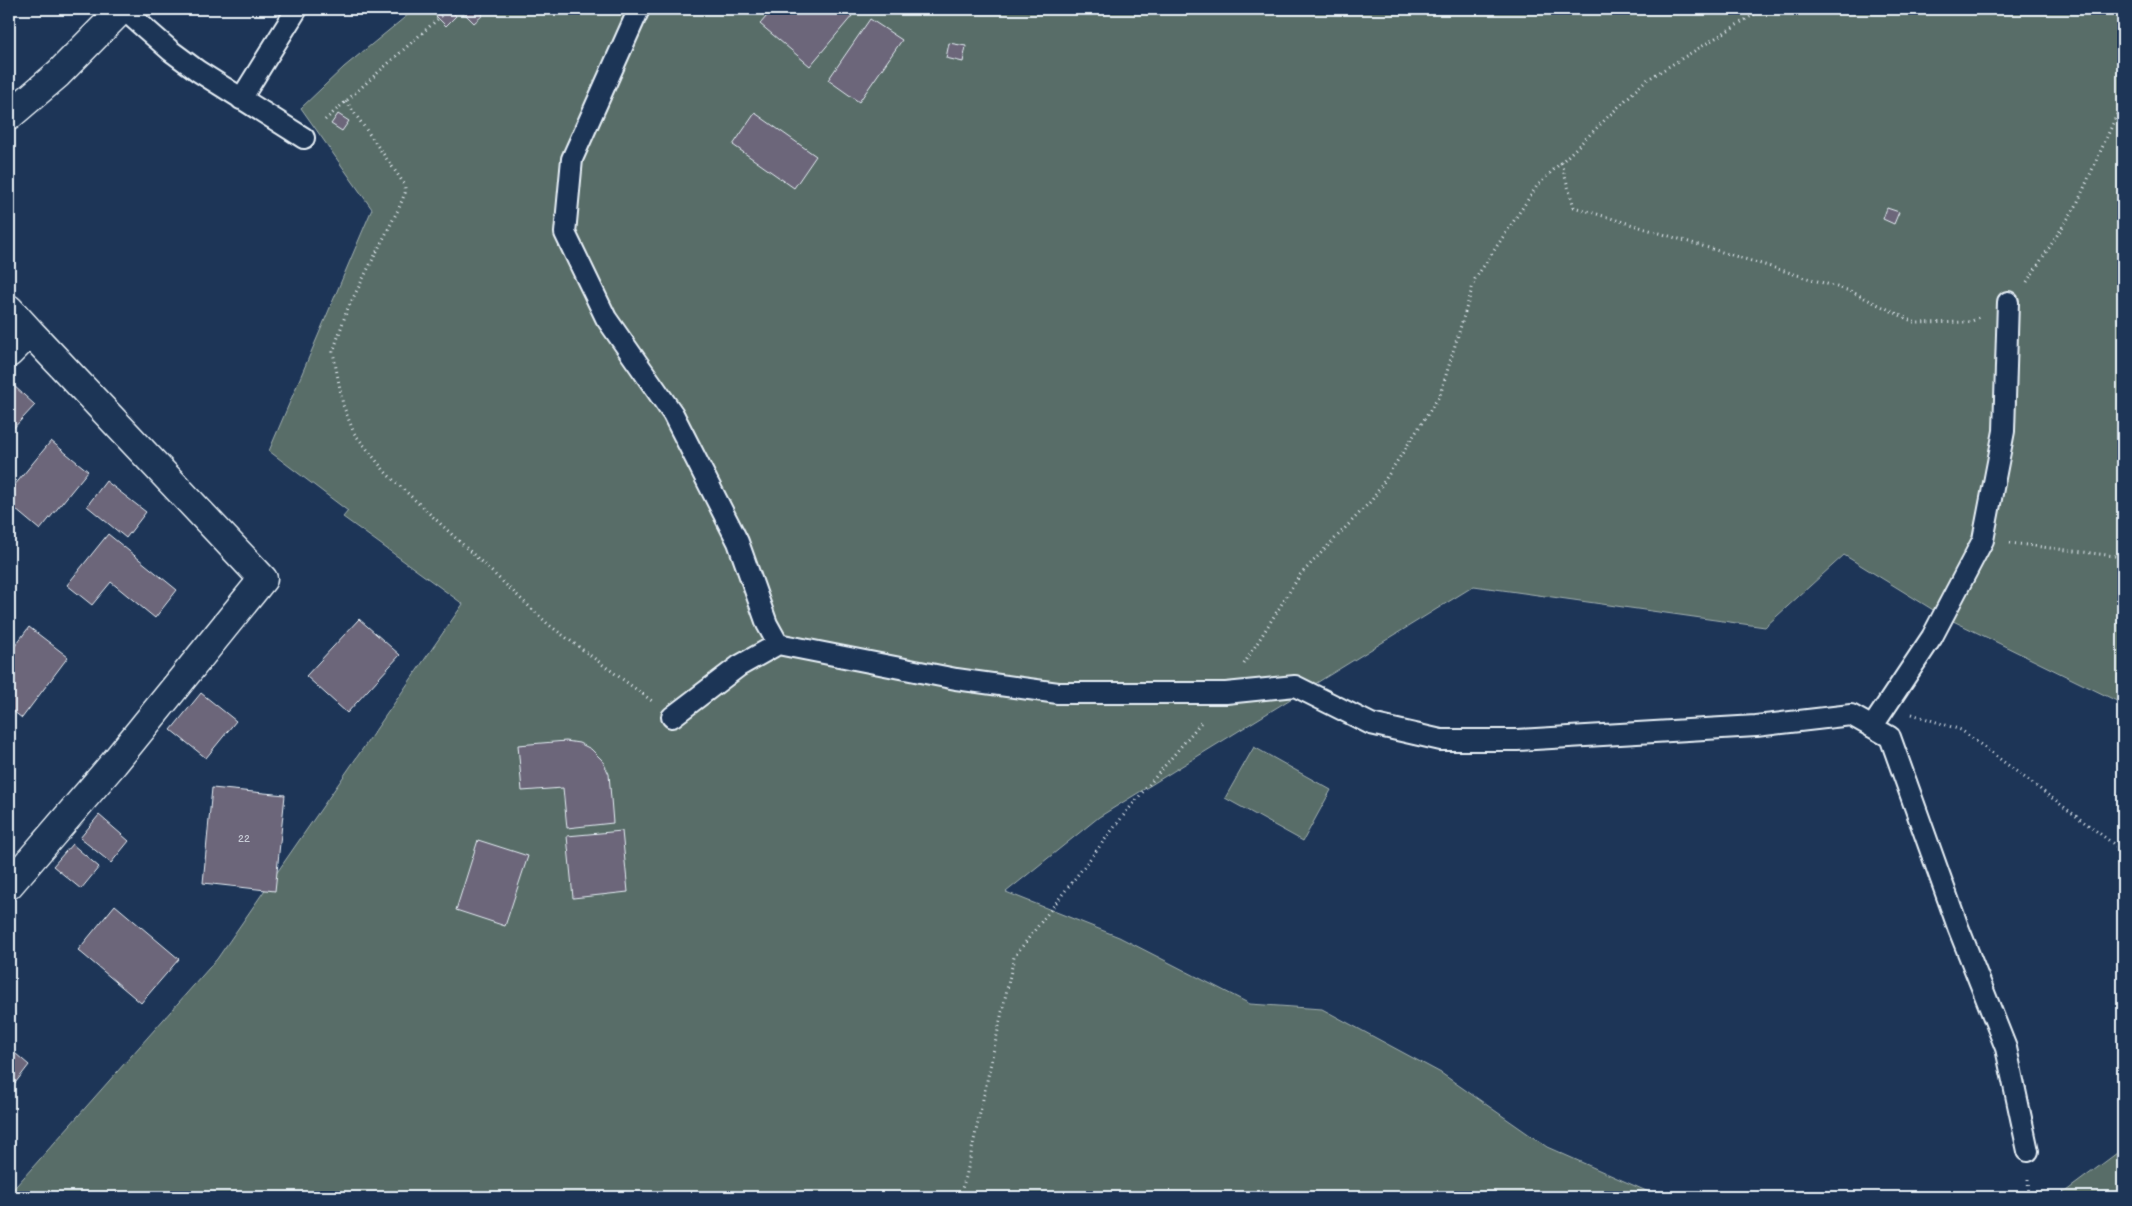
<svg xmlns="http://www.w3.org/2000/svg" width="2132" height="1206" viewBox="0 0 2132 1206" font-family="'Balsamiq Sans',sans-serif">
<style>
.green{fill:#596d68;stroke:#a0afb0}
.building{fill:#6c667a;stroke:#e8f1f8}
.lines{fill:none;stroke-linecap:round;stroke-linejoin:round}
.service-casing{stroke:#e8f1f8;stroke-width:24}
.minor-casing{stroke:#e8f1f8;stroke-width:31}
.secondary-casing{stroke:#e8f1f8;stroke-width:31}
.path{stroke:#e8f1f8;stroke-width:3;stroke-dasharray:1 4;stroke-linecap:butt}
.service{stroke:#1d3557;stroke-width:20}
.minor{stroke:#1d3557;stroke-width:28}
.secondary{stroke:#1d3557;stroke-width:28}
.labels{text-anchor:middle;dominant-baseline:central;stroke-width:5;stroke-linejoin:round;paint-order:stroke}
.number-label{font-size:10px;fill:#c9ced8}
</style>
<rect width="100%" height="100%" fill="#1d3557"/>
<filter id="ink" filterUnits="userSpaceOnUse"><feTurbulence type="fractalNoise" baseFrequency=".02" numOctaves="2"/><feDisplacementMap in="SourceGraphic" scale="10" xChannelSelector="R" yChannelSelector="G"/><feConvolveMatrix kernelMatrix="1 2 1 2 8 2 1 2 1" color-interpolation-filters="sRGB"/></filter>
<g filter="url(#ink)">
<path class="green" d="M415,9H2123V704L1943,616L1844,555L1765,627L1474,586L1099,817L1006,892L1119,937L1250,1004L1322,1009L1441,1073L1547,1147L1660,1197H9V1194L217,959L463,604L343,517L348,511L269,451L372,209L301,108L344,67Z
M1254,747L1331,790L1303,841L1225,798Z
M2117,1153L2123,1156V1197H2058Z"/>
<path class="building" d="M429,9H449L456,16L446,26Z
M471,9H477L483,15L474,23L465,14Z
M773,9H843L852,16L810,66L760,24Z
M870,19L902,40L859,102L828,80Z
M949,43L966,46L963,62L946,58Z
M755,113L816,156L794,188L733,145Z
M338,114L349,121L342,131L331,124Z
M1887,208L1899,212L1894,224L1883,219Z
M13,385L35,405L9,433V389Z
M51,441L88,471L40,530L9,504V492Z
M106,481L146,512L126,538L87,506Z
M108,534L177,590L155,618L111,582L92,605L67,585Z
M359,619L400,655L347,713L306,676Z
M29,627L68,657L22,718L9,708V654Z
M201,693L236,721L206,758L171,730Z
M566,741L579,743L591,749L602,760L609,774L613,823L567,828L563,788L522,791L518,745Z
M212,788L285,795L275,891L203,883Z
M99,815L129,841L111,863L80,838Z
M622,831L628,892L573,898L567,836Z
M478,840L528,856L505,926L456,910Z
M72,844L99,867L81,889L53,866Z
M115,905L179,959L141,1003L78,950Z
M9,1048L29,1065L9,1091Z"/>
<g class="lines">
<defs>
<path id="service" d="M123,9L171,51L198,71L304,138
M639,9L572,159L565,233L606,318L673,414L738,542L767,624L778,644
M241,99L297,9
M672,717L739,666L778,644L956,679L1058,693H1226L1295,686L1371,724L1441,740H1517L1756,726L1851,715L1890,737L1958,927L2006,1048L2028,1151
M1872,727L1932,637L1983,540L2004,431L2008,302"/>
<path id="minor" d="M9,309L30,332L9,353
M9,885L114,763L263,579L30,332"/>
<path id="secondary" d="M9,116L58,74L122,9"/>
</defs>
<use href="#service" class="service-casing"/>
<use href="#minor" class="minor-casing"/>
<use href="#secondary" class="secondary-casing"/>
<path class="path" d="M346,101L405,185V193L399,208L347,310L333,352L343,405L354,433L387,474L549,625L652,701
M325,120L449,9
M1561,163L1574,207L1850,291L1916,323L1970,322L1981,317
M2027,282L2076,206L2123,101
M2010,543L2123,557
M1244,664L1300,575L1372,500L1440,395L1475,279L1537,186L1645,81L1763,9
M1912,714L1961,730L2123,851
M2028,1179L2029,1197
M959,1197L966,1177L1014,957L1127,811L1203,720"/>
<use href="#service" class="service"/>
<use href="#minor" class="minor"/>
<use href="#secondary" class="secondary"/>
</g>
</g>
<g class="labels">
<g class="number-label">
<text x="244" y="839">22</text>
</g>
</g>
<rect width="2132" height="1206" fill="none" stroke="#1d3557" stroke-width="30"/>
<rect x="15" y="15" width="2102" height="1176" fill="none" stroke="#e8f1f8" stroke-width="2" filter="url(#ink)"/>
</svg>
